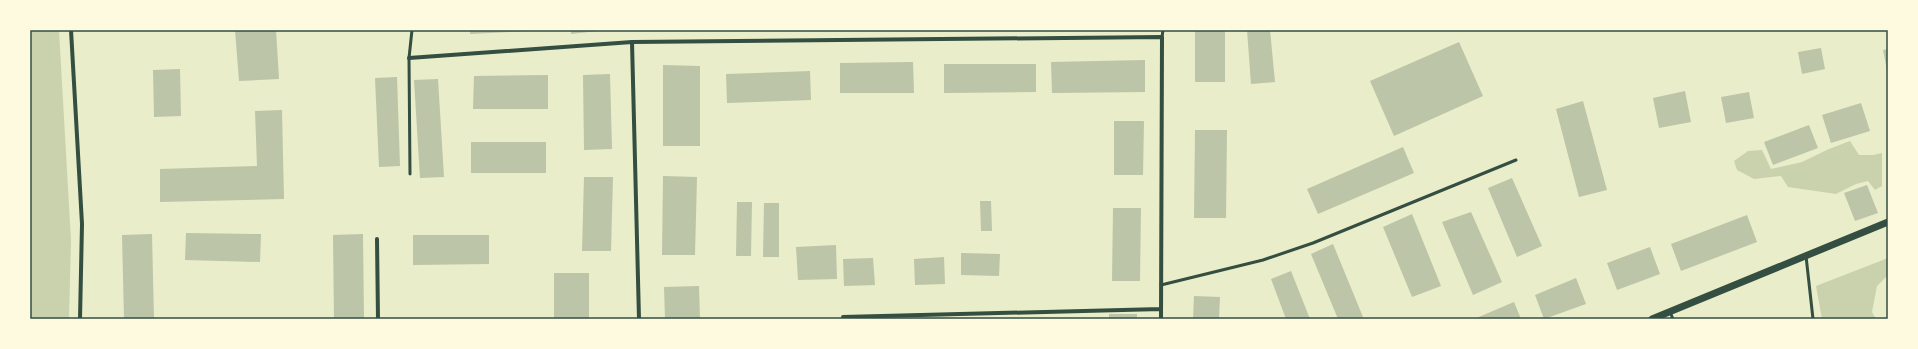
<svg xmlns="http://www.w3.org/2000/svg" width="1918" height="349" viewBox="0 0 1918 349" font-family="'DejaVu Sans',sans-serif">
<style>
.green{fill:#cad2ad}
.building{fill:#bcc5a7}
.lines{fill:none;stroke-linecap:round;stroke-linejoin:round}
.service{stroke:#344e41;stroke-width:3}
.minor{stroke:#344e41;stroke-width:4}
.tertiary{stroke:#344e41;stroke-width:7}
.neatline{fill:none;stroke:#344e41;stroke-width:1.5}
</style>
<rect width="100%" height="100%" fill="#e9edc9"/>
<path class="green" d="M30,30H59L71,241L69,319H30Z
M1850,141L1859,155H1873L1882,153V186L1875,190L1868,181L1856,184L1836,194L1788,187L1781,176L1754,179L1737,170L1734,161L1748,151L1762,150L1771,169L1802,162L1829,149Z
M1888,258V275L1877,286L1872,312L1876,319H1822L1816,286Z"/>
<path class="building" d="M235,30H276L279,79L239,81Z
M470,30H529V31L470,34Z
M571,30H598V31L571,34Z
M1195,30H1225V82H1195Z
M1247,30H1270L1275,82L1251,84Z
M1459,42L1483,96L1394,136L1370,81Z
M1821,48L1825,69L1802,74L1798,52Z
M1888,49V70H1887L1883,50Z
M1145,60V92L1052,93L1051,62Z
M913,62L914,93H840V63Z
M944,64H1036V92L944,93Z
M663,65L700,66V146H663Z
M180,69L181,116L154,117L153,70Z
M810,71L811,100L727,103L726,74Z
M610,74L612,149L584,150L583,75Z
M548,75V109H473L474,76Z
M397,77L400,166L379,167L375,78Z
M438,79L444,177L420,178L414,80Z
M1685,91L1691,122L1659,128L1653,98Z
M1749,92L1754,118L1726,123L1721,97Z
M1583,101L1607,190L1579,197L1556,109Z
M1861,103L1870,131L1831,143L1822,115Z
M282,110L284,199L160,202V169L257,166L255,111Z
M1114,121H1144L1143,175H1114Z
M1809,125L1818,148L1773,165L1764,142Z
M1195,130H1227L1226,218H1194Z
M471,142H546V173H471Z
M1403,147L1414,173L1318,214L1307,189Z
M663,176L697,177L695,255H662Z
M584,177H613L611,251H582Z
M1512,178L1542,246L1517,257L1488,188Z
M1867,185L1878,213L1855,221L1844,193Z
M980,201H991L992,231H981Z
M737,202H752L751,256H736Z
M764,203H779V257H763Z
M1113,208H1141L1140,281H1112Z
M1471,212L1502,282L1473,295L1442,222Z
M1412,214L1441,286L1412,297L1383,227Z
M1747,215L1757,242L1681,271L1671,244Z
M186,233L261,234L260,262L185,260Z
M152,234L154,319H124L122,235Z
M363,234L364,319H334L333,235Z
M413,235H489V264L413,265Z
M1333,244L1363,317L1358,319H1338L1311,254Z
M836,245L837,279L798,280L796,247Z
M1650,247L1660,274L1617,290L1607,263Z
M961,253L1000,254L999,276L961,275Z
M944,257L945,284L915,285L914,259Z
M873,258L875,285L844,286L843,259Z
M1291,271L1310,319H1286L1271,279Z
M554,273H589V319H554Z
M1576,278L1586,304L1544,319L1535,295Z
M699,286L700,319H665L664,287Z
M1194,296L1220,297L1219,319H1193Z
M1514,302L1521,319H1474Z
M1109,314H1137V319H1109Z"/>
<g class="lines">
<path class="service" d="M1162,37L1163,30
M410,174L409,58L412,30
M1806,256L1813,319
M1161,285L1263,260L1313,243L1516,160
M1670,312L1673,319"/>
<path class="minor" d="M71,30L82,224L80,319
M632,42L639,319
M409,58L632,42L1162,37L1161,319
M377,239L378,319
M843,317L1161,309"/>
<path class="tertiary" d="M1652,319L1888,222"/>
</g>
<rect width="1918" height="349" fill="none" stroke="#fefae0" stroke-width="62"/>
<rect x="31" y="31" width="1856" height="287" class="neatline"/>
</svg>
